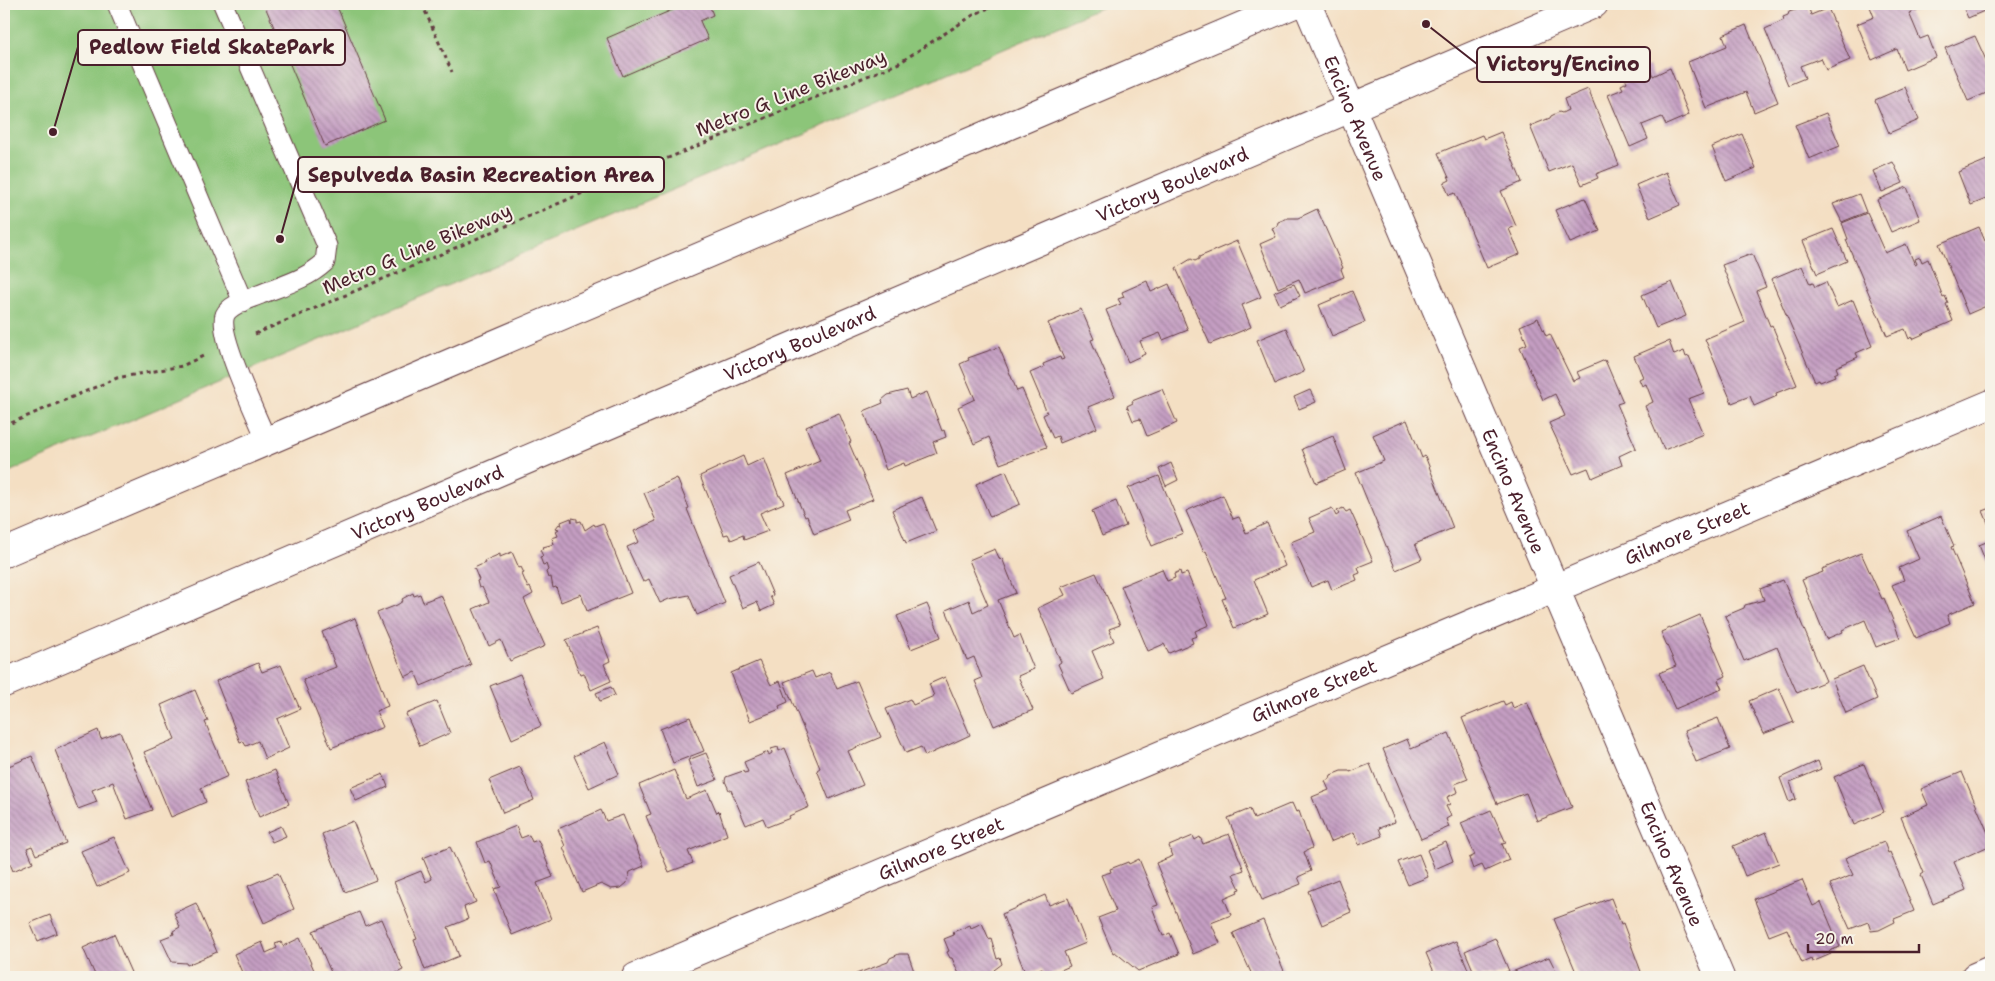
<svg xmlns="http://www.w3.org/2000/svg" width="1995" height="981" viewBox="0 0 1995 981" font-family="'Shantell Sans',sans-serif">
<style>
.green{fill:#8cc579;stroke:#6b7252}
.building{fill:url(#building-back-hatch)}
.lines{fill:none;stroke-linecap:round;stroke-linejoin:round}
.lane-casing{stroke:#643c42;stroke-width:21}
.street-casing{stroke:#643c42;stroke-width:30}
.secondary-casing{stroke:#643c42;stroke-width:30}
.primary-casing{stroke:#643c42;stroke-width:30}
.path{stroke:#643c42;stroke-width:3;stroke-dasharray:4 4;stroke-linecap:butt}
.lane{stroke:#fff;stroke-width:19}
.street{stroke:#fff;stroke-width:28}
.secondary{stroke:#fff;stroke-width:28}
.primary{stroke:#fff;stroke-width:28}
.labels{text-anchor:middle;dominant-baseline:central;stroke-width:4;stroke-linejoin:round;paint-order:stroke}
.street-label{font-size:19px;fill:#4a1f2b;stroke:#f7f3e8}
.leader{fill:none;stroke:#4a1f2b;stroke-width:2}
.callout-dot{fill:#4a1f2b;stroke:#f7f3e8;stroke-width:2}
.callout{fill:#f7f3e8;stroke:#4a1f2b;stroke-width:2}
.callout-label{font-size:20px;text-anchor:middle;font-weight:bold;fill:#4a1f2b}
</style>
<defs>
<pattern id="building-back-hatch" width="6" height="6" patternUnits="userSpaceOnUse" patternTransform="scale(1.25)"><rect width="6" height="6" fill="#c49ec2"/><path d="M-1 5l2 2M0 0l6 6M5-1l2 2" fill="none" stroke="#a1809e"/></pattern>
</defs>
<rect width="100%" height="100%" fill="#f7f3e8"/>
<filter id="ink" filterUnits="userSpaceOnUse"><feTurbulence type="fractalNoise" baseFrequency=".02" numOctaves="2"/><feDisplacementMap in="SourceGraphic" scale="10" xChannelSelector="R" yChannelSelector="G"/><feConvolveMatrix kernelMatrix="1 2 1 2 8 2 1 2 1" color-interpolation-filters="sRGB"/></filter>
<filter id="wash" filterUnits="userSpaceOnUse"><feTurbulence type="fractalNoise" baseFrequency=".0096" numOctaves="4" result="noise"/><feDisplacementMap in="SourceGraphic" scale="20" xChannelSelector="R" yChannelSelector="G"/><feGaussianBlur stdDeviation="1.12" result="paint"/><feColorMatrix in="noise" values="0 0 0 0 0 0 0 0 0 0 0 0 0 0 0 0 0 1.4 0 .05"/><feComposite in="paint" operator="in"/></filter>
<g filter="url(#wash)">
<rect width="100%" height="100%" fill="#f4dfc3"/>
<path class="green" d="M4,4H1110L4,474Z"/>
<g id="blocks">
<path class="building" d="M264,4H336L385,120L325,146Z
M686,4H709L713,15L700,21L708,39L623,76L607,38Z
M1869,4H1915L1917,10L1909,13L1920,39L1928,36L1936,57L1905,70L1897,49L1872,60L1857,24L1874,17Z
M1962,4H1991V8L1968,18Z
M1808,6L1811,15L1828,8L1850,60L1826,70L1821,58L1800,66L1805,78L1788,85L1765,29L1784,20L1783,17L1788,15L1789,12Z
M1746,25L1778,102L1754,112L1746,92L1706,108L1688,62L1727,46L1723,35Z
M1975,36L1991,71V91L1968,101L1945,48Z
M1649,66L1653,76L1670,68L1689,115L1666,125L1662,117L1642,125L1648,139L1630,147L1608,95L1623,89L1621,85L1627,82L1624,76Z
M1905,87L1919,120L1889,133L1875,100Z
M1588,89L1619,165L1596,174L1598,178L1582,185L1572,163L1549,172L1530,126L1550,118L1551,116L1559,112L1562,113L1568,110L1564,99Z
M1826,113L1840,146L1809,159L1795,125Z
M1501,132L1522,182L1501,191L1516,226L1509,229L1520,254L1487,268L1455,193L1449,195L1444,183L1450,180L1438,153L1482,135L1484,139Z
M1742,134L1756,168L1726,181L1712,147Z
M1987,160L1991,169V197L1971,205L1958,172Z
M1893,162L1903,183L1882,192L1873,171Z
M1666,172L1680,205L1650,218L1636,185Z
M1907,187L1920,220L1891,232L1877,200Z
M1859,194L1866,212L1842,222L1833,204Z
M1585,198L1600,231L1570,243L1555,210Z
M1317,209L1343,268L1341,269L1344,277L1305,293L1299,279L1278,288L1260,244L1276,237L1272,228L1277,226L1278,222L1288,218H1298Z
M1867,213L1885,253L1906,244L1915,265L1917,264L1915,259L1920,257L1922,262L1928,259L1943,297L1945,296L1948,303L1946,304L1953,321L1912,339L1911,337L1909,339L1905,329L1887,336L1846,240L1848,239L1842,223Z
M1979,227L1985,241L1991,239V291L1987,293L1991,304L1968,314L1939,244Z
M1833,229L1847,261L1817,274L1803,241Z
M1237,241L1261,297L1242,305L1251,327L1210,344L1176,268L1191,259L1195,261L1199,259V257Z
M1752,254L1766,287L1756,291L1770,326L1772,325L1797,385L1776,393L1777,396L1754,406L1750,396L1732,403L1705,339L1745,322L1722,265Z
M1802,266L1810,284L1813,283L1815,287L1826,282L1837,307L1853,300L1872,346L1856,353L1858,357L1836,367L1838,372L1834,374L1835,376L1820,382L1819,380L1815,382L1771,279Z
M1147,281L1151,292L1169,284L1188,330L1163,340L1160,333L1140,341L1145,354L1128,362L1106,310L1121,304L1118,299L1124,297L1122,292Z
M1672,282L1686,316L1656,328L1642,295Z
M1294,284L1300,296L1280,305L1274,292Z
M1352,291L1365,322L1332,336L1319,305Z
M1081,309L1094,339L1091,340L1115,396L1088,407L1097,428L1060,443L1058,436L1053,438L1043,415L1047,413L1030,373L1044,367L1043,364L1060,357L1061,360L1064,359L1048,323Z
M1538,318L1546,336L1550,334L1573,381L1580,378L1577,372L1605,360L1623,402L1617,404L1636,448L1619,456L1622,465L1592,478L1588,468L1573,474L1549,423L1565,416L1555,394L1543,400L1520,347L1527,344L1520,326Z
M1286,328L1304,372L1275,384L1257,340Z
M1669,341L1674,355L1684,351L1686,357L1689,356L1704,393L1688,399L1703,434L1664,450L1645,406L1653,402L1646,384L1642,386L1639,379L1643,377L1634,356Z
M999,347L1017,391L1022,389L1047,447L1000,464L989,437L974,444L958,407L975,399L960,364L969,360L968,358Z
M1162,389L1177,423L1147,436L1140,419L1133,421L1127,406L1133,403L1132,401Z
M907,390L910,399L927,392L942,431L944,430L946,437L933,442L937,453L905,466L904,463L886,470L864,411L883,403L882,400L888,395Z
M1310,390L1316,402L1299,409L1294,397Z
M839,413L851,442L849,443L873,499L845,510L849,520L814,534L807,516L805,517L787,475L820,461L806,427Z
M1407,420L1422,458L1425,456L1453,528L1415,544L1422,559L1396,570L1356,473L1384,461L1373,435Z
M1333,436L1346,470L1316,483L1302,449Z
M743,456L747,466L764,458L779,496H781L784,503L760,513L768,531L744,540L743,535L731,540L728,534L724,535L700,476Z
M1171,463L1178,480L1166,486L1159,469Z
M1006,471L1020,504L990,517L976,484Z
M1159,476L1183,533L1152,546L1128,488Z
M677,478L689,508L687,509L725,603L697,615L689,595L669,599L660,603L649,579L643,582L627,547L639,542L634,531L656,521L644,493Z
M1223,495L1233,519L1239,517L1246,533L1267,523L1285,566L1254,580L1268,614L1234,628L1222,599L1226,598L1206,551L1204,552L1186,511Z
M922,497L936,531L906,543L892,510Z
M1116,501L1126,526L1102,536L1092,511Z
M1332,508L1336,516L1339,514L1337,511L1343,508L1346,512L1350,510L1373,561L1358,567L1360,573L1355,575L1357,580L1332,590L1328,580L1311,587L1291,542L1315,532L1309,518Z
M1991,508V530L1983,511Z
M1941,516L1954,546L1951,547L1975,603L1947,615L1950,623L1916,638L1892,585L1904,580L1899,568L1919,559L1907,531Z
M571,518L572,522V518L577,519V522L581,521L585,530L594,524L595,526L603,523L631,593L587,611L581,594L561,602L556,587L553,588L551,577L548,578L546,572L548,570L546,564L543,565L540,557L543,556L540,550L544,548L543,547L554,544L552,538L558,536L556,531L559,529L556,528L559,524L562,526L561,522Z
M1991,540V575L1979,545Z
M995,549L1000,560L1002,558L1016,593L998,600L1014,638L1020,635L1034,669L1018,676L1033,710L994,726L975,681L982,678L974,657L967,660L946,610L969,600L973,612L988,605L969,560Z
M512,552L519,568L521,567L524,573L522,574L528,588L530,587L533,594L524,599L545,646L510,661L501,640L489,646L473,609L489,602L482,587L479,588L477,581L479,580L474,568L485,563L484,561L500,554V557Z
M1861,553L1882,599L1884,598L1900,638L1876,647L1865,620L1842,630L1843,632L1826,639L1802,580L1823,572L1822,569Z
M759,562L773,595L770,596L774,605L761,611L757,602L743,608L729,575Z
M1162,569L1167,581L1175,578L1174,574L1180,571L1181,575L1187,573L1209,625L1195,631L1197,636L1191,638L1193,643L1169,653L1164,644L1148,651L1121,586Z
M1096,573L1120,625L1109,629L1114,641L1092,651L1104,679L1071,693L1058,664L1061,662L1038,608L1065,595L1061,587Z
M1783,580L1826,681L1797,693L1777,647L1744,661L1725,616L1744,608L1745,605L1764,600L1760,589Z
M413,593L414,596L420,594L423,602L441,595L471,665L421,686L415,672L405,677L377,613L397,605L403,601L402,599Z
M927,604L941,637L911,649L897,616Z
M1700,615L1726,676L1718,680L1722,689L1675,709L1659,673L1676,666L1661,632Z
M355,618L388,706L376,711L383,727L331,748L303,680L336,667L322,632Z
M597,628L610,661L604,664L611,681L591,690L584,673L580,674L566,640Z
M759,661L771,685L780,681L788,702L779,706L780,709L750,721L731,673Z
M258,663L262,672L281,665L300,709L277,719L289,748L265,759L258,741L246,746L243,741L240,742L216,681Z
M1863,666L1877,699L1846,713L1832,679Z
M812,671L815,678L830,672L837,689L857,681L881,737L848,751L863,785L829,799L817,770L820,768L784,682Z
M520,674L541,726L512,739L490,686Z
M945,677L970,735L925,756L921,747L906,753L886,709L910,699L913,705L934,696L929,684Z
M611,687L615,695L600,701L596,693Z
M1779,688L1794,722L1763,734L1749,701Z
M195,690L208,721L205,722L228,776L201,788L206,802L171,817L144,752L175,739L161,705Z
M437,701L450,733L420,746L406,714Z
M1503,701L1505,705L1511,702L1513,708L1527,702L1572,807L1537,821L1526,793L1497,804L1462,718Z
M690,717L704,751L673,763L660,729Z
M1718,718L1730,749L1696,762L1684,731Z
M98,730L101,739L120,732L152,810L127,819L113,782L92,790L97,802L78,809L55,750Z
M1449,733L1468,779L1455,784L1458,792L1447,797L1450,804L1446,806L1451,816L1446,819L1449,827L1421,839L1383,749L1407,739L1411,749Z
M605,742L619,774L589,788L574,756Z
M778,747L779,751L785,748L809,807L789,816L790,818L767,827L763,818L746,825L731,790H729L725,781L726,777L743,771L744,773L748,772L744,762L768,752L769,755L772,753L771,749Z
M706,753L717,780L698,787L688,760Z
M32,756L66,843L36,855L32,846L27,848L33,862L13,871L7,856L4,858V768Z
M1818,761L1821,769L1790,782L1796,799L1789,802L1780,778Z
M1370,764L1388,808H1389L1395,822L1379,828L1382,836L1359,845L1354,832L1330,842L1312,797L1329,790L1325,781L1330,779L1331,775L1341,771H1350V772Z
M1864,764L1884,812L1854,825L1834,777Z
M520,767L534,800L503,813L489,780Z
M275,770L289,804L259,817L245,782Z
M674,770L686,799L707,790L717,813L719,811L727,835L688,851L693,863L669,872L646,816L651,814L639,785Z
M1962,772L1991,840V845L1954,862L1966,890L1933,904L1921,875L1924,873L1901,817L1928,805L1921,789Z
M383,774L388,787L356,801L350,788Z
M1292,803L1296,812L1299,811L1312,848L1304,852L1311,871L1298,877L1301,884L1262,900L1228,818L1250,809L1254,819Z
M601,810L606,821L623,815L644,866L630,872L627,883L621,888L611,889L601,884L582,892L563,847L565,846L558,829Z
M1491,810L1506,843L1502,844L1509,860L1485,871L1482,865L1473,869L1469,858L1475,855L1461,823Z
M353,821L376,880L345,892L322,834Z
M281,826L286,836L272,842L267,832Z
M516,826L521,838L529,835L532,842L538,840L553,877L537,883L551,919L512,935L494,889L501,887L490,861L485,863L477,842Z
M1766,832L1779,863L1745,876L1733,846Z
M1229,834L1244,870L1233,874L1240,889L1237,890L1238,892L1224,898L1231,915L1211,923L1220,943L1193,954L1156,863L1173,856L1169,846L1193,836L1195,840L1200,837L1203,844Z
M114,837L130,873L97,887L81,851Z
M1446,842L1453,861L1435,869L1427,850Z
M1884,842L1888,853L1890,852L1914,911L1894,919L1895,922L1879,930L1871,931L1868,922L1850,929L1830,884L1853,875L1845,858Z
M450,847L476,902L464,907L468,919L448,927L459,956L425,970L414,940L417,939L394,882L421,871L426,882L432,879L423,858Z
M1419,854L1428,877L1408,885L1398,862Z
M1139,859L1158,905L1152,907L1163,936L1170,933L1179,954L1138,971L1115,952L1113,953L1098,918L1116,911L1101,875L1111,872L1110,869L1128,862L1129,864Z
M278,873L294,909L264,923L248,886Z
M1338,879L1351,912L1322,925L1308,891Z
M1802,880L1813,906L1821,902L1840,947L1829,951L1831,954L1812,962L1811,959L1802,963L1787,929L1769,936L1754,899Z
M1045,895L1049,905L1068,898L1086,943L1064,952L1070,966L1045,977L1042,968L1026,975L1002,914Z
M1611,898L1621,924L1623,923L1643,977H1578L1554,919Z
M196,903L217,952L187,965L186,963L172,962L161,939L174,934L173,931L180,927L174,913Z
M359,912L365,926L381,919L403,970L388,977H333L313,931Z
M50,915L57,933L38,941L30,923Z
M1263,920L1284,971L1270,977H1253L1233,933Z
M982,923L989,939L991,938L997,959L1000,958L1002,964L994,970L997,977H951L959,974L952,958H950L947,952L949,951L944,939L954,935L953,932L970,925L971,928Z
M114,934L133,977H96L83,948Z
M300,938L317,977H244L234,954L262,942L266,953L277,948L275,944L281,942L283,946Z
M1495,938L1509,971L1493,977H1476L1465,951Z
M1456,941L1471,976L1466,977H1436L1426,953Z
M899,954H908L916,977H858L856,974L888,962L890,958Z
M1549,957L1559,977H1508L1507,974Z"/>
</g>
</g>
<g filter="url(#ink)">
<use href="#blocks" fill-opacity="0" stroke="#643c42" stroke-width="1"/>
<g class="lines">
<defs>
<path id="lane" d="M117,4L243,302
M223,4L327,246L325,262C307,279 284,285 261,294C250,299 230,304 225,315C217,334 258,419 267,441"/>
<g id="street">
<path id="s1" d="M4,683L1594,4"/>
<path id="s2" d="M636,977L1991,404"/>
<path d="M1975,977L1991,970"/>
</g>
<g id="secondary">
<path id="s3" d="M1307,4L1720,977"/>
</g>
<path id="primary" d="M4,553L1294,4"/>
</defs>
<use href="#lane" class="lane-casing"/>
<use href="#street" class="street-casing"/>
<use href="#secondary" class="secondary-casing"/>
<use href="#primary" class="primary-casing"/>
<path class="path" d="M422,4L452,72
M255,334L583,193L899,63L975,14L998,4
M4,426L117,378L182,366L203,356"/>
<use href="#lane" class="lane"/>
<use href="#street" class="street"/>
<use href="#secondary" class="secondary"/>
<use href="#primary" class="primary"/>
</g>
</g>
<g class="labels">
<g class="street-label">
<text transform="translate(791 93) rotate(-22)">Metro G Line Bikeway</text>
<text stroke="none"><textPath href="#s3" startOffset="124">Encino Avenue</textPath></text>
<text stroke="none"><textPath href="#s1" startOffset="1270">Victory Boulevard</textPath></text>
<text transform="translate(417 249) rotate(-23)">Metro G Line Bikeway</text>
<text stroke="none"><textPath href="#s1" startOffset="865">Victory Boulevard</textPath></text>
<text stroke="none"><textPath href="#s3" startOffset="529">Encino Avenue</textPath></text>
<text stroke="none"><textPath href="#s1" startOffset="460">Victory Boulevard</textPath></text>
<text stroke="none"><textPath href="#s2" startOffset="1141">Gilmore Street</textPath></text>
<text stroke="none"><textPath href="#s2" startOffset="736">Gilmore Street</textPath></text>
<text stroke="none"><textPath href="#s2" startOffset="331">Gilmore Street</textPath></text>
<text stroke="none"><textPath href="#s3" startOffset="934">Encino Avenue</textPath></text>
</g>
</g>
<path class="leader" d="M53 132L78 47M1426 24L1477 64M280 239L298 175"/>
<g class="callout-dot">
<circle cx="53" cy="132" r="5"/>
<circle cx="1426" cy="24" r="5"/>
<circle cx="280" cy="239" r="5"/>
</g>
<g class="callout">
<rect x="78" y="30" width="267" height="35" rx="5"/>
<rect x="1477" y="47" width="173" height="35" rx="5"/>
<rect x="298" y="157" width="366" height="35" rx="5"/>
</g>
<g class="callout-label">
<text x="212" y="54">Pedlow Field SkatePark</text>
<text x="1563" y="71">Victory/Encino</text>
<text x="481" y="182">Sepulveda Basin Recreation Area</text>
</g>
<rect width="1995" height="981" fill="none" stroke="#f7f3e8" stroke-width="20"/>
<path d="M1808 944v8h111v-8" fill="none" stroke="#4a1f2b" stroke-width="2.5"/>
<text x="1815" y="944" font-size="15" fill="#4a1f2b" stroke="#f7f3e8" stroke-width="4" paint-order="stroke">20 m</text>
</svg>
